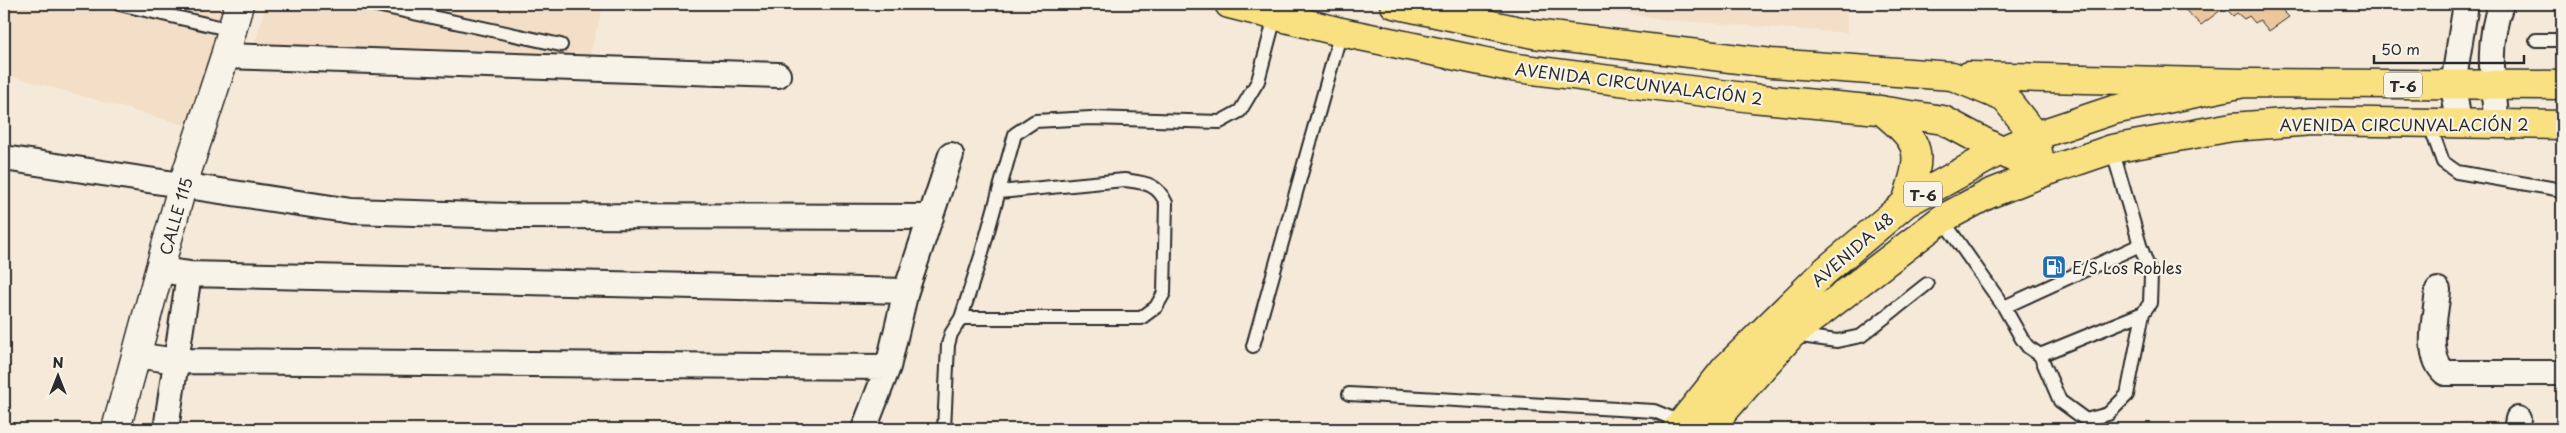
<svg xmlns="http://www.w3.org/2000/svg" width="2566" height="433" viewBox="0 0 2566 433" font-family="'Playpen Sans',sans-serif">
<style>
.built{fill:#f3dfc7}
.building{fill:#edc69d;stroke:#2b2b2b}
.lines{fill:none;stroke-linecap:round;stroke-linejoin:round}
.service-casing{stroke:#2b2b2b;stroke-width:16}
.minor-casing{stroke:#2b2b2b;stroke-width:28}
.tertiary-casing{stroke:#2b2b2b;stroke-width:31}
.trunk-casing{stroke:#2b2b2b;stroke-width:31}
.service{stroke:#f7f3e8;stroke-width:12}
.minor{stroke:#f7f3e8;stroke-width:24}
.tertiary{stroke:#f7f3e8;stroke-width:28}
.trunk{stroke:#f9e181;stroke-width:28}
.labels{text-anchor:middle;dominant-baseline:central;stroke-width:4.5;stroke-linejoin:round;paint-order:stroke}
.shield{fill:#f7f3e8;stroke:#686764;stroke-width:1}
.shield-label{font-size:15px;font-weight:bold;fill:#2b2b2b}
.street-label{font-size:16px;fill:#2b2b2b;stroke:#f7f3e8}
.poi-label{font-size:16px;fill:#2b2b2b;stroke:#f7f3e8;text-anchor:start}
</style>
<rect width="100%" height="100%" fill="#f5ead9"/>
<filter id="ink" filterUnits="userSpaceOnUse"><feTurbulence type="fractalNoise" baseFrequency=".02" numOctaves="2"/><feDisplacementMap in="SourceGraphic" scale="10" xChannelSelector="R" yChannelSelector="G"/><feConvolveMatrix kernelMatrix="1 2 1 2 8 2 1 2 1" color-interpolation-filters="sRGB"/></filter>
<g filter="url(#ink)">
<path class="built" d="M4,4H224L191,127L4,74Z
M266,4H604L585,72L251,56Z
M1563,4H1847V33L1668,20Z"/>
<path class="building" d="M2179,4H2268L2273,9L2279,7L2289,17L2269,31L2260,20L2255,23L2249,16L2244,19L2237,13L2233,16L2225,7L2201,25Z"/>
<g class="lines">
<defs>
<path id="service" d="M119,4L232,30
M372,4L561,45
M2536,40H2562
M2429,123L2443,162L2457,172L2562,190
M1942,219L2004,307L2022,339L2028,347L2040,355L2060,401L2086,420L2108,414L2127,395L2143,313
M2004,307L2140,245
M961,318H1141L1156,307L1164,293L1166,203C1157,183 1145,183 1124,180L999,192
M1793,335L1837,341L1861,336L1927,284
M1253,346L1341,32
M2040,355L2143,313L2150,303L2151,275L2140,245L2112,149
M1349,394L1654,411L1681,422
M944,429L948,345L951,334L961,318L981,256L1015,134L1035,121L1091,118L1220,122L1240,111L1258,81L1275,17"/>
<path id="minor" d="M225,56L778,75
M2459,123L2453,85L2466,4
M2497,124C2493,83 2486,44 2501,4
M4,158L351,211L509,216L931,217
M159,270L189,274L906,291
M2438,290C2436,315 2424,355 2445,373H2562
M135,355L177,361L888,367
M166,429L189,274
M864,429L888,367L906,291L951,155
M2516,429L2518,419"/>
<path id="tertiary" d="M116,429L182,187L225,56L239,4"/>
<path id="trunk" d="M1229,4L1341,32L1510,67L1752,98L1879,110L1943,120L2042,173
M1394,4L1534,34L1771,63L1952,76L2005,98L2035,136L2042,173
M1969,76L2244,83L2562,85
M1881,110C1924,145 1922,152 1906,203
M1677,429L1726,368L1824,272L1906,203L1998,152L2035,136L2113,110L2244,83
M1708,429L1791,335L1942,219L1989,194L2042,173L2112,149L2232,127L2313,121L2562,125"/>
</defs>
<use href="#service" class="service-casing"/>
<use href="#minor" class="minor-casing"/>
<use href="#tertiary" class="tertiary-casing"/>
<use href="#trunk" class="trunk-casing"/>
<use href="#service" class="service"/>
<use href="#minor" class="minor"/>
<use href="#tertiary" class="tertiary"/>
<use href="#trunk" class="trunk"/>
</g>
</g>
<defs>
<symbol id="fuel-square" viewBox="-11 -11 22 22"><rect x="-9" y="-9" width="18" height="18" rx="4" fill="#1f6fb2" stroke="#f7f3e8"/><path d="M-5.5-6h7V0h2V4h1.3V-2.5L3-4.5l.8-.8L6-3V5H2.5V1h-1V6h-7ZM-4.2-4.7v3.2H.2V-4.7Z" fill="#fff"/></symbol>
</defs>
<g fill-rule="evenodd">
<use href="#fuel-square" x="2040" y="253" width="28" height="28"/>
</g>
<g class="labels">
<g class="shield">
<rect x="2384" y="72.5" width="38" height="25" rx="4"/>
<rect x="1904" y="181.5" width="38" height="25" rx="4"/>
</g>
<g class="shield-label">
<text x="2403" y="85">T-6</text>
<text x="1923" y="194">T-6</text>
</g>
<g class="street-label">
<text transform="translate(1639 83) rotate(7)">AVENIDA CIRCUNVALACIÓN 2</text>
<text x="2404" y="124">AVENIDA CIRCUNVALACIÓN 2</text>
<text transform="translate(175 216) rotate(-74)">CALLE 115</text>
<text transform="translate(1852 249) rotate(-41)">AVENIDA 48</text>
</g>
<g class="poi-label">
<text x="2072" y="267">E/S Los Robles</text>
</g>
</g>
<rect width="2566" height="433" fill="none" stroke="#f7f3e8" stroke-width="20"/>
<rect x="10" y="10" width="2546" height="413" fill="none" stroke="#2b2b2b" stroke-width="2" filter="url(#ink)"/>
<g transform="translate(58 376)" stroke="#f7f3e8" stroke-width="4" paint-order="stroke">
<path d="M0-4L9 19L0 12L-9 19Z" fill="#2b2b2b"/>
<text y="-8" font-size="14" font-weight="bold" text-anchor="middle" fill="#2b2b2b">N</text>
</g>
<path d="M2374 55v8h150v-8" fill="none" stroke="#2b2b2b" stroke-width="2.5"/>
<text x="2381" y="55" font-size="15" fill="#2b2b2b" stroke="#f7f3e8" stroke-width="4" paint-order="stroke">50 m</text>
</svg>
